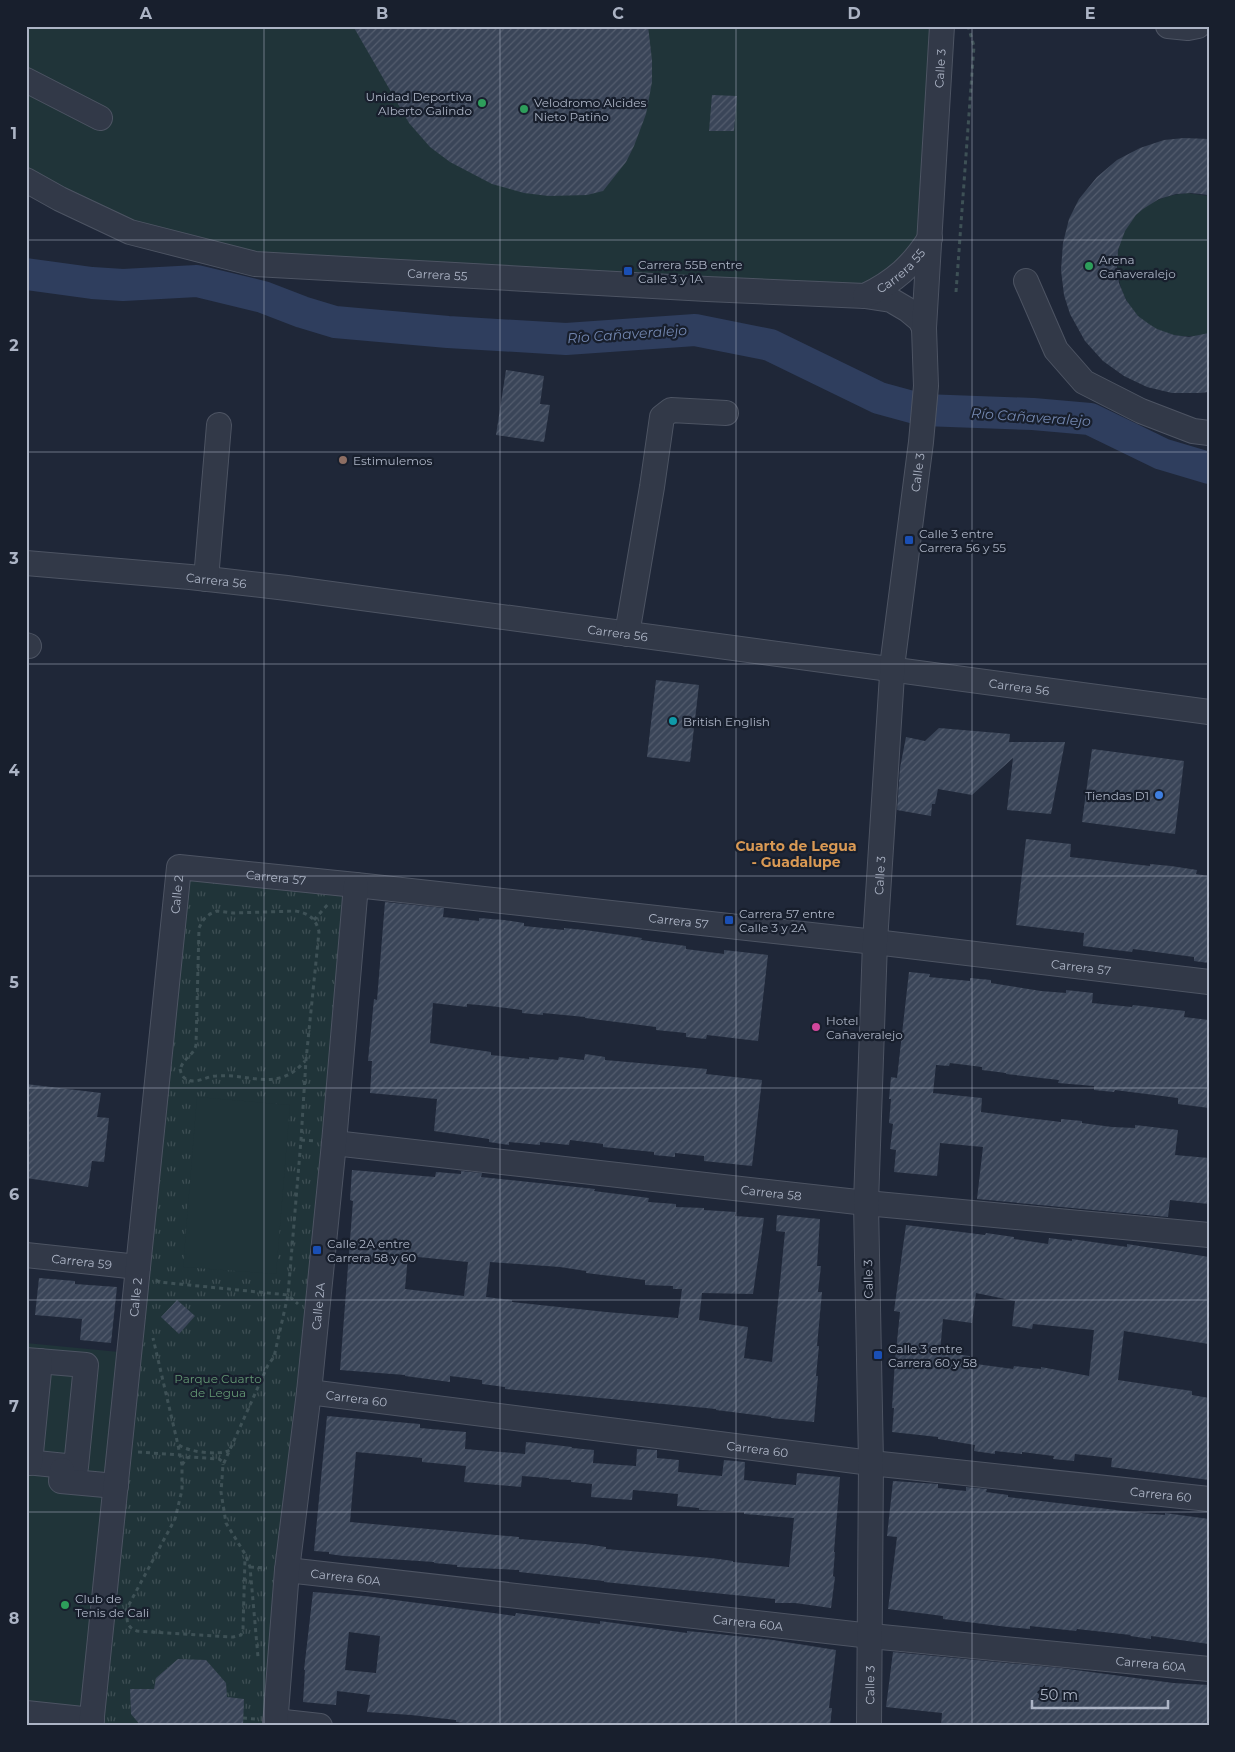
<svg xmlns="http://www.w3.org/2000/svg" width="1235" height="1752" viewBox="0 0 1235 1752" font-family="Montserrat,sans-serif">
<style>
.grass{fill:url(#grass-tufts)}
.garden{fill:#203439}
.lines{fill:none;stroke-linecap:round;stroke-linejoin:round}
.river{stroke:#2f3e5e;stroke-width:32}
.building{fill:url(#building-hatch);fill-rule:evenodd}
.minor-casing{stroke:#4d5463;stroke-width:26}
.path{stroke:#3e5156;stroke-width:3;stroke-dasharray:4 4;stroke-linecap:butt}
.minor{stroke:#323948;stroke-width:24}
.grid{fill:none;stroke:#acb4c5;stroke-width:1;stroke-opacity:0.55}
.leisure-dot{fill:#2e9e5b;stroke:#181f2d;stroke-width:2}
.transit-dot{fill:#1a4fb4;stroke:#181f2d;stroke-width:2}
.education-dot{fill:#8d6e63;stroke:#181f2d;stroke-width:2}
.culture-dot{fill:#0f9aa8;stroke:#181f2d;stroke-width:2}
.shop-dot{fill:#3f7fe0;stroke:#181f2d;stroke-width:2}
.hotel-dot{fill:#d1479c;stroke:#181f2d;stroke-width:2}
.labels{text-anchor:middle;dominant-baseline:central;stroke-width:4.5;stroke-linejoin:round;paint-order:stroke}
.street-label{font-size:12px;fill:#acb4c5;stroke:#181f2d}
.poi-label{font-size:12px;fill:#acb4c5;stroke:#181f2d;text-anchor:start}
.park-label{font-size:12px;fill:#639773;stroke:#181f2d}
.water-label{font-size:14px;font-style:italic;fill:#7387b0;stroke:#181f2d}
.neighbourhood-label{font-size:14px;font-weight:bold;fill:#d99954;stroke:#181f2d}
.neatline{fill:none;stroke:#acb4c5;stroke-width:2}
.grid-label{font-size:16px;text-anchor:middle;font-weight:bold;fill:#acb4c5}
</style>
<defs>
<pattern id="grass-tufts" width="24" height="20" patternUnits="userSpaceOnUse" patternTransform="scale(1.25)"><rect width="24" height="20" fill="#203439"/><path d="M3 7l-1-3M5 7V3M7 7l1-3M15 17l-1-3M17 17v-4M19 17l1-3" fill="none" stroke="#3e4f54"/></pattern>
<pattern id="building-hatch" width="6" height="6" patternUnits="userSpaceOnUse" patternTransform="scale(1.25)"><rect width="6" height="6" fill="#3a4558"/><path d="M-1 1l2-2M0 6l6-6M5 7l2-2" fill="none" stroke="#545d6e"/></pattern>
</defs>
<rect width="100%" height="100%" fill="#1f2738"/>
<path class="grass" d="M179,867L356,885L275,1726H91Z"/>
<path class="garden" d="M26,26H942L930,238L885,286L255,264L130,232L26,180Z
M1187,193L1209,196V334C1103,357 1080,201 1187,193Z
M197,1097L290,1105L276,1274L183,1267Z
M26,1343L130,1353L92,1720L26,1713Z"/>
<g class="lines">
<path class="river" d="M26,274L92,283L123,285L197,281L263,297L302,312L335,322L448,332L566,339L695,330L770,345L879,398L923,410L1033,414L1090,419L1162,454L1209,468"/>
</g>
<path class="building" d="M353,26H648L652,60V82L646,114L634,146L626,162L603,191L587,195L549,196L524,193L492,184L450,162L430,147L409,123Z
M712,95L737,96L734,131H709Z
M1184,138L1209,139V195L1191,193L1176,194L1159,199L1143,209L1136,215L1125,231L1118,250L1117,267L1119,283L1126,300L1138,316L1149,324L1157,329L1174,335L1189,337L1209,333V392L1200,393H1172L1147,387L1124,376L1103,361L1085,341L1070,314L1064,295L1061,270L1063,243L1069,219L1079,199L1097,177L1117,160L1140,148L1164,140Z
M506,370L544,376L540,404L550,405L544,442L496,435Z
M656,680L699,685L690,762L647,757Z
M939,728L1010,734L1009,742H1065L1051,814L1007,810L1013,758L972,795L938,789L935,804H932L931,816L897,810L900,768L906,737L925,741Z
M1092,749L1184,761L1175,834L1082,822Z
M1026,839L1071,844L1070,857L1150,866V864L1171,866L1197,870L1196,874L1209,876V963L1194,961V957L1133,949L1132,952L1083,946L1084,933L1016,925Z
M385,902L444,908L443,917L479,921V918L504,920L524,923V926L564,930V928L585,930L642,938L641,940L686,946V949L724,954V950L768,955L758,1041L707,1035L706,1039L686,1037V1033L656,1030V1027L585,1018V1017L543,1013V1015L522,1013V1010L490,1006L467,1004V1007L433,1003L430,1043L491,1052V1055L529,1059V1057L558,1060L559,1057L584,1060L585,1054L605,1057V1060L707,1069L706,1074L762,1080L752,1166L704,1161V1156L675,1153V1157L654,1155V1152L603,1147V1144L570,1140L569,1145L540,1142V1145L509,1142V1145L489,1142V1139L434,1131L437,1099L370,1093L372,1061H368L374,999L377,1000Z
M909,972L930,974L929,977L970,981V978L991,980V983L1041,991L1066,993V990L1093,993L1092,1003L1132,1007L1133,1005L1185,1011L1184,1017L1209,1020V1108L1178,1104V1098L1115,1090L1114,1092L1094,1090V1086L1058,1083L1059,1080L1006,1074V1073L982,1070V1067L950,1063L949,1066L936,1065L933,1093L982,1098L981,1112L1061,1122V1119L1082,1121V1123L1112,1127L1135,1128V1125L1178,1130L1175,1155L1209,1158V1204L1170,1200L1168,1217L977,1199L983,1147L940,1143L937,1176L894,1172L896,1150L890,1149L893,1124L889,1123L891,1099H889L891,1077L897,1078Z
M26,1084L101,1093L97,1117L109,1118L104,1162L92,1161L88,1187L26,1178Z
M352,1170L435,1177L436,1172L461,1174V1171L482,1173L481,1177L595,1189L594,1191L649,1198L648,1202L676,1204V1207L704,1208V1210L736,1212L735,1216L764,1218L753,1294L702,1293L699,1320L748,1327L744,1358L772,1362L785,1232L776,1231L777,1215L820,1219L817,1266H821L818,1292H822L817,1346H819L816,1376H818L814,1422L771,1418V1417L716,1410V1409L505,1389V1387L482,1384V1380L450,1376V1382L405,1376V1375L340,1370L353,1201L350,1200ZM408,1256L468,1262L464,1296L405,1289ZM490,1262L560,1267L586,1271V1273L645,1280V1285L673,1286V1289H682L678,1318L606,1312L512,1302V1300L486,1297Z
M906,1225L985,1235L986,1233L1014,1237V1239L1048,1244L1049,1238L1072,1241V1239L1127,1247V1244L1209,1257V1344L1124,1331L1118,1380L1192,1391V1395L1209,1398V1480L1111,1467L1112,1458L1075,1454L1074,1461L1053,1459L1054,1456L1022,1452V1454L995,1451V1454L974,1451L975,1445L938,1439V1437L892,1432L894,1408H892L895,1361L900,1312L894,1311ZM976,1293L1015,1301L1012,1326L1032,1329L1033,1324L1094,1330L1089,1376L1041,1367V1369L1014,1366L1013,1369L969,1363L970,1356L940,1352L943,1319L972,1323Z
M39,1278L75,1281V1284L117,1287L111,1343L80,1340L82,1319L35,1315Z
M177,1300L195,1316L179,1334L161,1317Z
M327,1416L420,1424V1428L466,1432L465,1449L525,1454L526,1442L546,1444L572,1447V1448L594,1450L593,1463L636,1466L637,1449L657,1450V1458L679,1460L678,1472L722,1476L724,1460L745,1462L744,1480L796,1485L797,1473L840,1477L834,1552H835L833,1576L835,1577L831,1608L795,1603H775V1599L604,1582V1581L519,1572V1570L457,1567V1565L434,1563V1562L344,1556L329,1554V1552L314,1551ZM356,1452L422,1458V1462L466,1466L464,1482L521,1487L522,1476L549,1478V1479L571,1480V1482L592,1484L591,1497L632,1500L633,1490L678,1494L677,1506L699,1508V1510L744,1512V1514L794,1518L789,1567L733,1562V1561L711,1558L606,1549V1547L585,1544L519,1539V1537L350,1522Z
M893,1481L938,1484V1488L966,1491V1487L987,1489L986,1492L1008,1495V1497L1141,1513L1165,1515V1513L1209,1519V1644L1151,1636V1639L1130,1636L1131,1635L1077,1629L1076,1631L1030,1626V1629L1008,1627L943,1619V1616L888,1609L897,1537L887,1536Z
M313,1592L365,1596L515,1616L516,1613L600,1624V1621L687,1633V1631L708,1633L773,1640L836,1650L829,1708H832L830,1726H496L477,1723V1725L456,1722V1720L411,1715L367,1712L370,1695L337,1691L336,1705L303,1702L305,1670H304ZM349,1632L380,1636L376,1673L345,1670Z
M893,1652L1061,1668L1173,1683L1209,1685V1726H941L942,1713L886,1707Z
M178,1659L206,1660L226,1683L227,1697L244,1699L243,1726H141L131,1714L130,1689H154L156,1678Z"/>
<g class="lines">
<defs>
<g id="minor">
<path d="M1168,26L1188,28L1198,26"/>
<path d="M26,80L100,118"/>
<path id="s1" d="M26,180L60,199L130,232L255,264L707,289L865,296L891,300L908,310L920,320L924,328"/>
<path d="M1026,281L1056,350L1084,382L1141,411L1193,431L1209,433"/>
<path id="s2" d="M865,296C895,281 912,266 930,238"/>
<path id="s3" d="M26,563L190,577L287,588L1209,712"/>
<path d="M206,579L219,425"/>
<path d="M627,634L652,487L662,417L671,410L726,413"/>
<path d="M26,645L29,646"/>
<path id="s4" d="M334,1143L866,1203L1209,1235"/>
<path id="s5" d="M26,1255L138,1267"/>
<path d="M26,1360L86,1365L76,1467L26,1462"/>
<path id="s6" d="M309,1392L871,1463L1209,1499"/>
<path d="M30,1463L40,1361"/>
<path d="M62,1470L61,1481L116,1486"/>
<path id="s7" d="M287,1570L871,1636L1209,1669"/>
<path d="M26,1713L92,1720"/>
<path d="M275,1721L320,1726"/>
<path id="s8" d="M91,1726L179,867L356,885L875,942L1209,982"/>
<path id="s9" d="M275,1726L287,1570L309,1392L334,1143L356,885"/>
<path id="s10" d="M869,1726L871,1463L866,1203L875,942L893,659L921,442L926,386L924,328L942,26"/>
</g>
</defs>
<use href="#minor" class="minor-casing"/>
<path class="path" d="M956,292L974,46L968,26
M314,920L329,903
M181,1067C184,1058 194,1055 196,1045L199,928L203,920L210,914L217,911L233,913L295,911C308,913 316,918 319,932L306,1060L301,1140L288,1295L274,1357L268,1365L223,1465L221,1492L226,1523L245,1554L250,1567L258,1657
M180,1069C181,1073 182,1077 186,1079C196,1085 206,1076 216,1076C250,1073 278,1093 305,1061
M301,1140L316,1141
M156,1280L159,1282L288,1295L298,1304
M179,1445C188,1452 220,1456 230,1450
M138,1452L180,1455
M182,1465L187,1458L190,1457L219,1459L223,1462V1465
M250,1567L267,1568
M127,1610C127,1621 126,1627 137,1631L233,1637L241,1635L243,1629L245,1558
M125,1612L175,1519L182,1490V1465L178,1445L153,1338
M243,1718L255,1719"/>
<use href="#minor" class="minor"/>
</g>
<path class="grid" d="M264,26V1726M500,26V1726M736,26V1726M972,26V1726M26,240H1209M26,452H1209M26,664H1209M26,876H1209M26,1088H1209M26,1300H1209M26,1512H1209"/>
<g class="leisure-dot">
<circle cx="482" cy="103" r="5"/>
<circle cx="524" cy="109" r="5"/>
<circle cx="1089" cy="266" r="5"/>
<circle cx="65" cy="1605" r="5"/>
</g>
<g class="transit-dot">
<rect x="623" y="266" width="10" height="10" rx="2.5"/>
<rect x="904" y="535" width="10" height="10" rx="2.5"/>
<rect x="724" y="915" width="10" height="10" rx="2.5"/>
<rect x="312" y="1245" width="10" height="10" rx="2.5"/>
<rect x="873" y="1350" width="10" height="10" rx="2.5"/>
</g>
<circle class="education-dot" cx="343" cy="460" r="5"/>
<circle class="culture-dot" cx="673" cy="721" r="5"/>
<circle class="shop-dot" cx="1159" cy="795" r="5"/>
<circle class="hotel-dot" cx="816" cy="1027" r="5"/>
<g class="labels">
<g class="street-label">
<text stroke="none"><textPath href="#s10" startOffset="1661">Calle 3</textPath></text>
<text stroke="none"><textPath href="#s2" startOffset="44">Carrera 55</textPath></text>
<text stroke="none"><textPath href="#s1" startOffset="428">Carrera 55</textPath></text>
<text stroke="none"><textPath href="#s10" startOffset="1256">Calle 3</textPath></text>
<text stroke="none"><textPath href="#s3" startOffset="191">Carrera 56</textPath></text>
<text stroke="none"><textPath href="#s3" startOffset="596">Carrera 56</textPath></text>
<text stroke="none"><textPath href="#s3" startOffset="1001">Carrera 56</textPath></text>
<text stroke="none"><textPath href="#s10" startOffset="851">Calle 3</textPath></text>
<text stroke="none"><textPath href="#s8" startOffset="961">Carrera 57</textPath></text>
<text stroke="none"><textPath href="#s8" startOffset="836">Calle 2</textPath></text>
<text stroke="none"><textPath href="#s8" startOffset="1366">Carrera 57</textPath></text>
<text stroke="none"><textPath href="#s8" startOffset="1771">Carrera 57</textPath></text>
<text stroke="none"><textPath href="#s4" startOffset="440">Carrera 58</textPath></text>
<text stroke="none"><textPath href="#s5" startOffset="56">Carrera 59</textPath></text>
<text transform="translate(868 1279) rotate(-91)">Calle 3</text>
<text stroke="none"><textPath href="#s8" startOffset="431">Calle 2</textPath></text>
<text stroke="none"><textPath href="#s9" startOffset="422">Calle 2A</textPath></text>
<text stroke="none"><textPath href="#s6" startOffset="48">Carrera 60</textPath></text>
<text stroke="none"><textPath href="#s6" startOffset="452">Carrera 60</textPath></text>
<text stroke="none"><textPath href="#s6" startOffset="858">Carrera 60</textPath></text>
<text stroke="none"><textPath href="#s7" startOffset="59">Carrera 60A</textPath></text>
<text stroke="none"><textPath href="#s7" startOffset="464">Carrera 60A</textPath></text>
<text stroke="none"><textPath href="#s7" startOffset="869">Carrera 60A</textPath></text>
<text stroke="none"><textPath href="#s10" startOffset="41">Calle 3</textPath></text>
</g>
<g class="poi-label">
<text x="472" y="96" text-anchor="end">Unidad Deportiva<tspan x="472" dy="14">Alberto Galindo</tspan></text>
<text x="534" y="102">Velodromo Alcides<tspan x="534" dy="14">Nieto Patiño</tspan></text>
<text x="1099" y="259">Arena<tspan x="1099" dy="14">Cañaveralejo</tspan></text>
<text x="638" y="264">Carrera 55B entre<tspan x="638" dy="14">Calle 3 y 1A</tspan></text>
<text x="353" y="460">Estimulemos</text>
<text x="919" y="533">Calle 3 entre<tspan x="919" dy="14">Carrera 56 y 55</tspan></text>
<text x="683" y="721">British English</text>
<text x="1149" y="795" text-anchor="end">Tiendas D1</text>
<text x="739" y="913">Carrera 57 entre<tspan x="739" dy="14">Calle 3 y 2A</tspan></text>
<text x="826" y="1020">Hotel<tspan x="826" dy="14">Cañaveralejo</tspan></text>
<text x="327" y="1243">Calle 2A entre<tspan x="327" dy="14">Carrera 58 y 60</tspan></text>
<text x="888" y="1348">Calle 3 entre<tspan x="888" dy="14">Carrera 60 y 58</tspan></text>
<text x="75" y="1598">Club de<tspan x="75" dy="14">Tenis de Cali</tspan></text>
</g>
<g class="park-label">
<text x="218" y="1378">Parque Cuarto<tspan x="218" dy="14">de Legua</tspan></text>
</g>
<g class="water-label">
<text transform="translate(627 334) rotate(-4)">Río Cañaveralejo</text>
<text transform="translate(1031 417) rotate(4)">Río Cañaveralejo</text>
</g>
<g class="neighbourhood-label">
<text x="796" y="846">Cuarto de Legua<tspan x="796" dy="16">- Guadalupe</tspan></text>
</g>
</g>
<rect width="1235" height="1752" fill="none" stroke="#181f2d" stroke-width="55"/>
<path d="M1032 1700v8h136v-8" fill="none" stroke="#acb4c5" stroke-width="2.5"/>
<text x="1040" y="1700" font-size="15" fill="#acb4c5" stroke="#181f2d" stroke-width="4" paint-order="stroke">50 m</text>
<rect x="28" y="28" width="1180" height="1696" class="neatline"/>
<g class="grid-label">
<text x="146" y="19">A</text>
<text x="382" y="19">B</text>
<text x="618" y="19">C</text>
<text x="854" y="19">D</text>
<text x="1090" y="19">E</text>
<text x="14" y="139">1</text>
<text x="14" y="351">2</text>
<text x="14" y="564">3</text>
<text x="14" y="776">4</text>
<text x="14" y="988">5</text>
<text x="14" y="1200">6</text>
<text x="14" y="1412">7</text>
<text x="14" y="1624">8</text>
</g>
</svg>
